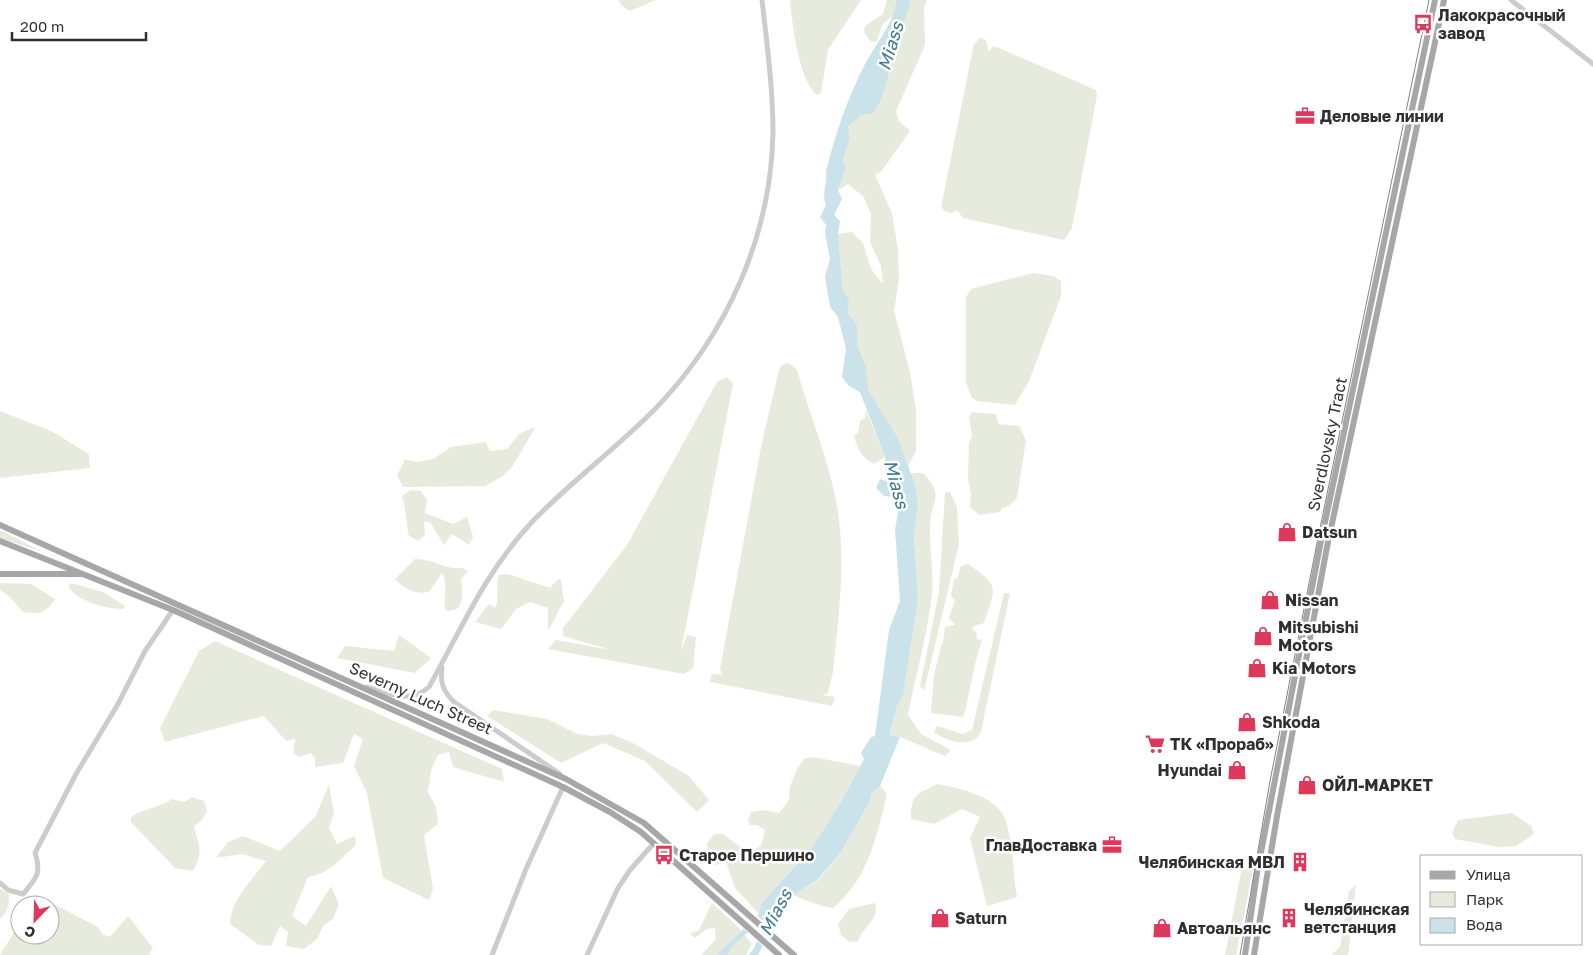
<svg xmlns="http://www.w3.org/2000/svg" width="1593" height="955" viewBox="0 0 1593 955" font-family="'Golos Text',sans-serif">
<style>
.green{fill:#e7ebdd}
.water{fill:#cae2ea}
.pier{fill:#fff}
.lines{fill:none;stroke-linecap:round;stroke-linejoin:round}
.minor{stroke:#ccc;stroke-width:5}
.major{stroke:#a7a7a7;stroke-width:6}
.tram{stroke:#848484;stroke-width:1}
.labels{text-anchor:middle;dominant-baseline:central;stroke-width:5;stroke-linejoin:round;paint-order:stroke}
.poi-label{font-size:16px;font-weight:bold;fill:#2f2f2f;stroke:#fff;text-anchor:start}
.street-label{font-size:16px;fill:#2f2f2f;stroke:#fff}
.water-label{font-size:18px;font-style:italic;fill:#407a8e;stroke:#fff}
</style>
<rect width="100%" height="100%" fill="#fff"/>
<path class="green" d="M618,0H656L630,11L622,6Z
M790,0H861L828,50L821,93L817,95C799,82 792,22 790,0Z
M887,0H900L897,11L882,25L877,41L871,42L864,32L865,26L883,14Z
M911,0H927L924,8L925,45L896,111L899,121L910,131L881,172L875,175L892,213L898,250L899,279L894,311L910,372L916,410V451L908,466L898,438L867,390L866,366L857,345V325L848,313L849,299L843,290L838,234L852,232L863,243L871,269L883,284L881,266L870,242L871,214L863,196L848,184L838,190L846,168L843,159L850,138L848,126L862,114Z
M980,38L986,40L989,52L993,46L999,48L1096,90L1097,95L1072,228L1064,240L963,218L957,210L952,213L946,212L941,207L974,44Z
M1033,273L1053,276L1061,281V296L1029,381L1015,405L977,401L972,398L966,383V297L971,289Z
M787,363L792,365L797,370C810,417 834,472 839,520C845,571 838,621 833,672L828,693L822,695L835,697L832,706L710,682L712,674L722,675L720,669L762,442L779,370L782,365Z
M727,377L733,384L681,651L687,635L696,637L693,668L684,674L548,649L556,640L611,650L563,636V628L627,545L717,382Z
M866,410L885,457L874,464C862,458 858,450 854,436L858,433L860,421L865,418Z
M0,411L51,431L89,454L90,468L0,478Z
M972,412L996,414L998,424L1019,426L1026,440L1017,498L1009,506L1002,508L1000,512L979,515L970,507L971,494L968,480L969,443L972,436L969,417Z
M532,428H535L512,467L503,476L485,486L403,487L397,475L404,462V459L416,462L433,459L451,447L486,442L490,451L507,449L519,434Z
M910,473H923C946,497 930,501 930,526C929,551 935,576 931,602C926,640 915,678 908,715L921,734L951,750L945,756L900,737L889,735L897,706L903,696L918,600L914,535L918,506L916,488Z
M411,490L421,491L427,500L425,513L453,524L467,517L473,537L469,545L452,534L444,545L430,522H424L425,535L418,541L409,536C406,522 406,510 402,496Z
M950,492L957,507L959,544L924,691L920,686L939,592L945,493Z
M0,530L43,552L0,538Z
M415,559C431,559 439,566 453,568C460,568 462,567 468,571L461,579C463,592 465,615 445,610C443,597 449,585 442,573L429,592C416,595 404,589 395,579Z
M968,564C1000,586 996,587 984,623L974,626L972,629L976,632L977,639L982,640L975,664L965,712L963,717L931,713L934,675L941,646L943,643L945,627L955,625L949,618L955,600L951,596L954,579H957L961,566Z
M508,574L550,588L558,579L561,580L564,602C557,611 555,621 548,630V608L530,602L516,609L501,629L475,622L489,604L495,608C500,598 495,587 499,575Z
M0,583L31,584L55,599C47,613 38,615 23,612L9,596L0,590Z
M71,583L103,592L125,606L123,609C106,609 76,601 68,586Z
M1004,593H1010L981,732C973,749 946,742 934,732L937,726L963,734L972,730Z
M399,635L431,658L415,673L337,658L345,646L394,651Z
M215,641L502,769L504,782L453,767L449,752L438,755L431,770L428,792L436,807L438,824L424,835L433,889L429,900L383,878L367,793L354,766L363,739L354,734L343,763L315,767V758L311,753L300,757L293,753L295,739L286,741L264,716L165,742L160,728L199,651Z
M493,710L547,719L577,734L593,736L611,734L633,743L689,776L709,800L697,812L645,761L603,743L561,763L487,716Z
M813,757L860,766L842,800L813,846L761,904L759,914L735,888L726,862L715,865L708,856L707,843L714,834H723L746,851L750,852L761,846L765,830L757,825H750L748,821L751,812L764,810L779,813L789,800L790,787L797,769L804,759Z
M937,784C959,788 998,796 1006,821C1013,843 1013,874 1017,897L987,906L970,838L980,817L962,809L934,824L911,819C911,794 916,795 937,784Z
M329,785L334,813L329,828L337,844L355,836L356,845C340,859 329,874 308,877L292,916L306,926L331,886L339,904L333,919L323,926L317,939L304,949L286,946L288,932L280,926L271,946L259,945L230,924C231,899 252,880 266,861L242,854L216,858L228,842L243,836L280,851L315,817Z
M880,786L887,794C877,835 868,880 833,908C826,908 801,899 794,895L818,880L841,852L870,801L871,794Z
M192,797L204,801L207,811L202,820L194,826C199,847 204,850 193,871L175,868L131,822V817C144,808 160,808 172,799L184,802Z
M1512,813L1531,826L1534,834L1516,846L1499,847L1455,839L1452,833L1458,820Z
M1242,867L1253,869L1236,955H1225Z
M1356,885L1348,955H1331L1340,947L1349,891Z
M0,889L9,894C9,904 8,913 0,919Z
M36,895L98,927L102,934L110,937L128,916L153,948L149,955H0L15,931H20V935H50V905H26Z
M712,903L738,927L752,944L746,955H701L716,939L715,928L707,929L695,938L690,934L699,930Z
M875,903C880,919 863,926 858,941L850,942L841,935L838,924L849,909Z"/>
<path class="water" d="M897,0H911L881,99L873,113L862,115L848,126L850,138L843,159L846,168L838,190L842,199L834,215L840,221L838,234L843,290L849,299L848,313L857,325V345L866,366L868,390L898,438L916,488L918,506L914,535L918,600L903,696L897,706L889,735L900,737L880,786L871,794L870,801L841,852L817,880L794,895L778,917L758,955H749L754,948L766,917L732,946L727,955H717L759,914L761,904L813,846L842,800L864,759L861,753L871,737L875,736L889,630L900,601L895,529L899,508L893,497L884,496L876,488L880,479L886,481L885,457L860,392L849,386L842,377L846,349L838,317L830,307L825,277L830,259L825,233L826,225L820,217L826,205C821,194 828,183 826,172C835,134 847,100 864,66C876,44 893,24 897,0Z"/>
<path class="pier" d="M755,914L774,931L765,948L755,939L761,925L750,934L741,927Z"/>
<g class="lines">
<path class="minor" d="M1511,0L1593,64
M442,668C440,683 443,691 454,702L560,774
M367,687C390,694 410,704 429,687C462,628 484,574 531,523C570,482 616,449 656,408C727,334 771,236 773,133C773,89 767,44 762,0
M0,883L8,890L23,894C36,878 42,874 35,853L76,774L118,704L145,651L173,610
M492,955L526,869L563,787
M587,955L618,888L630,870L654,843"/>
<path class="major" d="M0,525L566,779L644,823L794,955
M0,541L173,610L563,787L610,812L641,832L779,955
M0,574H81
M1245,955L1257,873L1320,546L1435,0
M1254,955L1277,816L1327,547L1444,0"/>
<path class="tram" d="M1240,955L1270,781L1319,533L1429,0"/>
</g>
<defs>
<symbol id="bus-bare" viewBox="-9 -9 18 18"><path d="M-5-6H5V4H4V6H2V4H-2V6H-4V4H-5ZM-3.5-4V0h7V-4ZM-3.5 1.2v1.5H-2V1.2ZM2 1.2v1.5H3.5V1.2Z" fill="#de385b" stroke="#fff" stroke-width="2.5" paint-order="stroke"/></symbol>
<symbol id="office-bare" viewBox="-9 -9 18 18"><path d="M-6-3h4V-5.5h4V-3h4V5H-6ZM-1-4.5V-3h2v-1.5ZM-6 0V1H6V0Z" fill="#de385b" stroke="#fff" stroke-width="2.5" paint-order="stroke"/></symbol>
<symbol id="shop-bare" viewBox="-9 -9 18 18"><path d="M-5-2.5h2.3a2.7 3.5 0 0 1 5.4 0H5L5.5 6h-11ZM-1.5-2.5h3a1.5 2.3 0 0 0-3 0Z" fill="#de385b" stroke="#fff" stroke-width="2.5" paint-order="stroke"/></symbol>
<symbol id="supermarket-bare" viewBox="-9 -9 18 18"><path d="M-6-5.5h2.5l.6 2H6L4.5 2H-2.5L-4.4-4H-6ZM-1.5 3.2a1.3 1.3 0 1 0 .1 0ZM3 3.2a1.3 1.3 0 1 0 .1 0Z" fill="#de385b" stroke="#fff" stroke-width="2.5" paint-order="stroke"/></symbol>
<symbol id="building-bare" viewBox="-9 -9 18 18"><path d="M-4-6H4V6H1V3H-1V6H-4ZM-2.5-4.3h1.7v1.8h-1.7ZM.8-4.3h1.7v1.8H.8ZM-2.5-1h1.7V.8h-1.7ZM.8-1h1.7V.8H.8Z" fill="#de385b" stroke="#fff" stroke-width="2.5" paint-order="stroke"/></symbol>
</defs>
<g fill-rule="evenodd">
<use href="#bus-bare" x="1409" y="10" width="28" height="28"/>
<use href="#office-bare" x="1291" y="102" width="28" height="28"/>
<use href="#shop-bare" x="1273" y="518" width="28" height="28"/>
<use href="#shop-bare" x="1256" y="586" width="28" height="28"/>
<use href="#shop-bare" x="1249" y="622" width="28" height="28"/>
<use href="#shop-bare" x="1243" y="654" width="28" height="28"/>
<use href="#shop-bare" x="1233" y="708" width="28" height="28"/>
<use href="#supermarket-bare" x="1141" y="730" width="28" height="28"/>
<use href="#shop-bare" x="1223" y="756" width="28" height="28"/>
<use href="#shop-bare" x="1293" y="771" width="28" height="28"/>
<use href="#office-bare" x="1098" y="831" width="28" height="28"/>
<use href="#bus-bare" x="650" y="841" width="28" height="28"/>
<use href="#building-bare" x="1286" y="848" width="28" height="28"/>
<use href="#shop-bare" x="926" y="904" width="28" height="28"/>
<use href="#building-bare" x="1275" y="904" width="28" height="28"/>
<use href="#shop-bare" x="1148" y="914" width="28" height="28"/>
</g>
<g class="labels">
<g class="poi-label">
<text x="1438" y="15">Лакокрасочный<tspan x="1438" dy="18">завод</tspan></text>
<text x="1320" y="116">Деловые линии</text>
<text x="1302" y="532">Datsun</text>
<text x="1285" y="600">Nissan</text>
<text x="1278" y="627">Mitsubishi<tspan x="1278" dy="18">Motors</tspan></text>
<text x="1272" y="668">Kia Motors</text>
<text x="1262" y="722">Shkoda</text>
<text x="1170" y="744">ТК «Прораб»</text>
<text x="1222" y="770" text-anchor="end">Hyundai</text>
<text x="1322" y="785">ОЙЛ-МАРКЕТ</text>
<text x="1097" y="845" text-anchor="end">ГлавДоставка</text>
<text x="679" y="855">Старое Першино</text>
<text x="1285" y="862" text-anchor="end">Челябинская МВЛ</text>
<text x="1304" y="909">Челябинская<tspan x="1304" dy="18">ветстанция</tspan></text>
<text x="955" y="918">Saturn</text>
<text x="1177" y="928">Автоальянс</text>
</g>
<g class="street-label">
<text transform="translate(1327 444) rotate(-78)">Sverdlovsky Tract</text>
<text transform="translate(421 698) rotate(24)">Severny Luch Street</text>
</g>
<g class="water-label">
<text transform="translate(890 46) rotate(-73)">Miass</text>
<text transform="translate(897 484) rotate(75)">Miass</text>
<text transform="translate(775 912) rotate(-62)">Miass</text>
</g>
</g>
<rect x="1420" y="855" width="162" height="90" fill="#ffffff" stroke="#acacac"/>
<rect x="1430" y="871" width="25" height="8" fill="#a7a7a7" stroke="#acacac"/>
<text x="1466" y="880" font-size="15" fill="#2f2f2f">Улица</text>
<rect x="1430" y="892" width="25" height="15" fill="#e7ebdd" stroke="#acacac"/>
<text x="1466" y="905" font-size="15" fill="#2f2f2f">Парк</text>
<rect x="1430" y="918" width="25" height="15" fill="#cae2ea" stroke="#acacac"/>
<text x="1466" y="930" font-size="15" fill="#2f2f2f">Вода</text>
<g transform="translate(35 920) rotate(203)"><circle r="24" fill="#ffffff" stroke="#acacac"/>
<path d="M0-4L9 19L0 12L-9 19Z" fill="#de385b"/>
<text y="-8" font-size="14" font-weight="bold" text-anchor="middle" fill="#2f2f2f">С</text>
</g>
<path d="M12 32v8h134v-8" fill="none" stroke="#2f2f2f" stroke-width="2.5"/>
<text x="20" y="32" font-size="15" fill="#2f2f2f" stroke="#ffffff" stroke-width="4" paint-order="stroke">200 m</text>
</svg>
